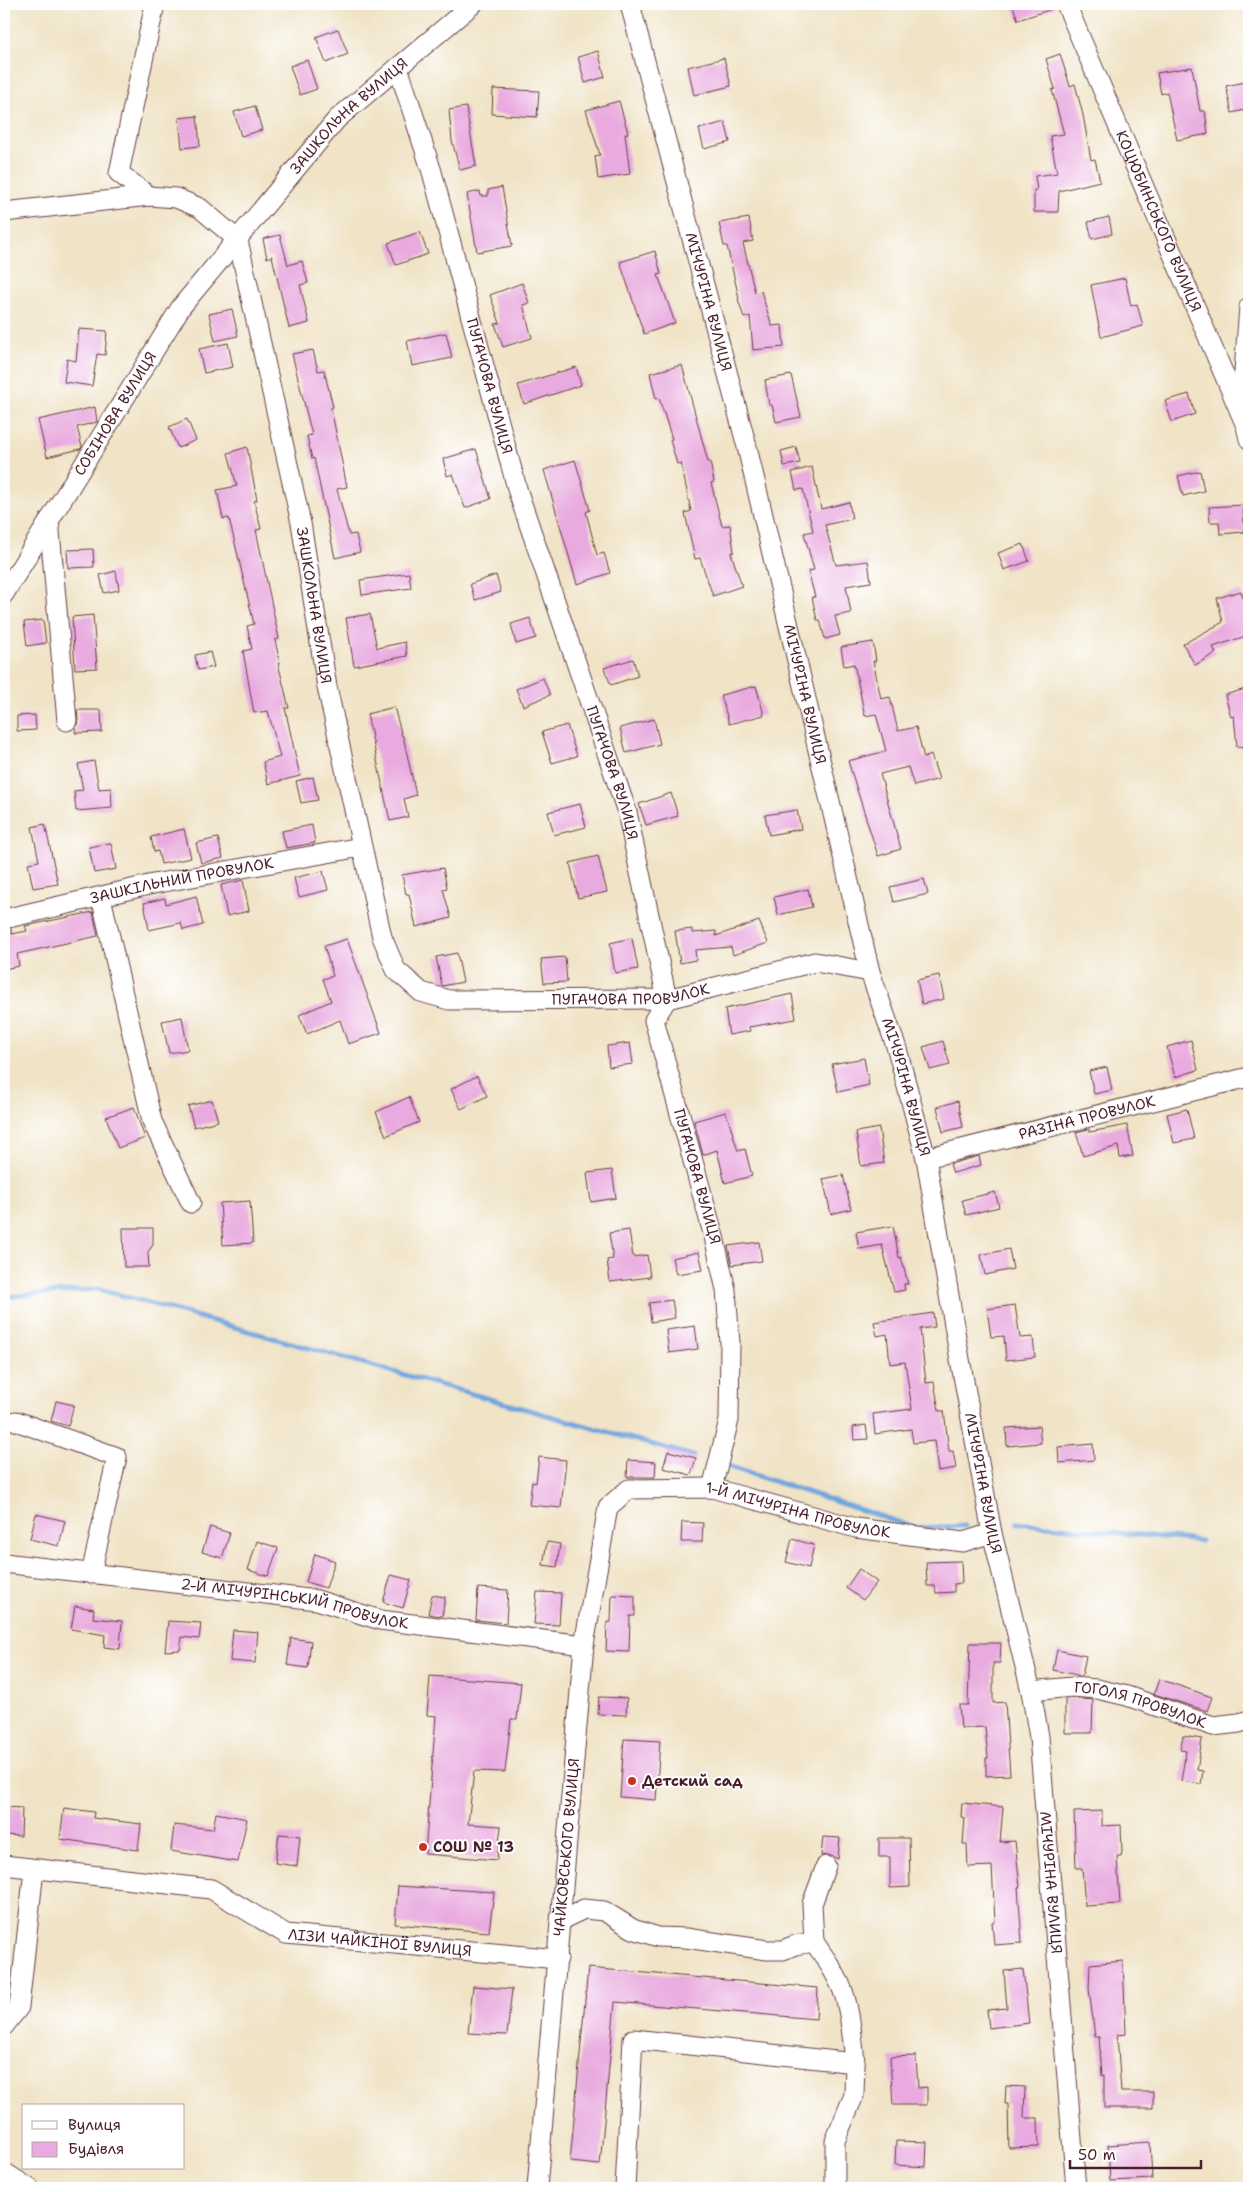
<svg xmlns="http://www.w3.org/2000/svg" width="1253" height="2192" viewBox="0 0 1253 2192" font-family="'Shantell Sans',sans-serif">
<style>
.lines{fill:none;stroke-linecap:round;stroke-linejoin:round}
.stream{stroke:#71a5de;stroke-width:5}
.building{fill:#e9abdf}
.minor-casing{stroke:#633c42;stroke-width:21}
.minor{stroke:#fff;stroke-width:19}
.poi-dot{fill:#c8321e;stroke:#fff;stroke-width:2}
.labels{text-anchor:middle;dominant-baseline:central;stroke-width:4;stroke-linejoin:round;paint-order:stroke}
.street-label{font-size:15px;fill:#4a1f2b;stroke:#fff}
.poi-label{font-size:15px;font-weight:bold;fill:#4a1f2b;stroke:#fff;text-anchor:start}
</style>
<rect width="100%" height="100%" fill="#fff"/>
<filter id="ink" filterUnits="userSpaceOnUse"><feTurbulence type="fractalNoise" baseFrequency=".02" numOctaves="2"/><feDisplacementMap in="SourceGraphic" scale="10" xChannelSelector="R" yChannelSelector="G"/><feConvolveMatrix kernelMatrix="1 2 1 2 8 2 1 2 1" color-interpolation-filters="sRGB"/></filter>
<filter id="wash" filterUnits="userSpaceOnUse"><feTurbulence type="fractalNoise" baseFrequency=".0096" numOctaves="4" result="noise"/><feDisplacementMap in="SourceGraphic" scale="20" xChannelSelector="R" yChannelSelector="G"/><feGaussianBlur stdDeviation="1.12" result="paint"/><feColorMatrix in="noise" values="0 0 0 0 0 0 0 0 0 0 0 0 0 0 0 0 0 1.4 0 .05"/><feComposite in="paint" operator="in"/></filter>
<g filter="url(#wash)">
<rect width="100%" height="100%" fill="#f0e3c6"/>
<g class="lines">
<path class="stream" d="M4,1297L99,1289L693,1456
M721,1464L916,1528L965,1526
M1017,1523L1201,1541"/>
</g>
<g id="blocks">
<path class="building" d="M1012,4H1055V8L1018,20Z
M338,29L348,54L326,63L316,37Z
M598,51L605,77L585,83L578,57Z
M1060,54L1070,86L1075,84L1083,115L1091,160L1095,159L1100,181L1059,191L1058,212H1034V190H1037L1035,176L1057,173L1050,136L1064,134L1052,90L1055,89L1046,59Z
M724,58L731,86L694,95L688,67Z
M307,60L317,89L300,95L290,66Z
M1192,67L1200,111H1205L1208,134L1177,140L1167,92L1161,94L1157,73Z
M1245,82L1249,109L1232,113L1226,86Z
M493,89L539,91L537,117L492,114Z
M619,101L628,133L625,134L630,174L598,179L595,156L600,155L586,110Z
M255,106L262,130L241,136L234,112Z
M466,107L476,166L460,170L452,141L449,110Z
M197,116L200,146L182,148L179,118Z
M725,122L730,142L704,149L699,129Z
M502,187L512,246L477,252L467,194L480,191L481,196H488V190Z
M1109,217L1112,234L1092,239L1088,222Z
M749,218L753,241L743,243L755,293L761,291L772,326L782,325L784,347L753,350L750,316L744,318L738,299L739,298L727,246H724L719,223Z
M420,232L428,254L396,265L388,243Z
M280,235L288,265L302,261L308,283L300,285L309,323L289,328L272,256L267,258L263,239Z
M655,251L661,274L658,275L675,323L644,334L620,262Z
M1125,278L1131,306L1137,304L1143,326L1101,337L1091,285Z
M522,283L529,303L523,305L532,338L503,347L495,324L500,323L490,295Z
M232,309L238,336L215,341L209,314Z
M79,329L107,331L105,355L97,354L92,386L64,382L67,359L76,361Z
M446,333L452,358L412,366L407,341Z
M228,343L233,367L204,373L199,349Z
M313,350L318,371L324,370L333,407L331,408L347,487L337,489L349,535L356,534L360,552L335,558L314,458L312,459L307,436L312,435L292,354Z
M682,365L708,462H710L714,482L711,483L722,526L730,525L734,552L731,553L742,586L713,596L700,558L695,559L685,513L691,511L681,463L677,464L670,440L672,439L659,398L656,399L650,373Z
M576,367L581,385L524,404L518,385Z
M791,375L801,417L776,422L772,405H769L765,380Z
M1189,394L1195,414L1172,422L1165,401Z
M95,407L97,422L77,427L82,447L80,449L47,457L38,420Z
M187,419L196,440L178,448L169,427Z
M247,447L257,500L254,501L261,529L256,530L279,639L275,640L280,663H278L289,708H285L300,776L268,784L263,762L280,757L268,711L254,713L243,651L252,649L247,626L254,624L229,518L223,519L217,490L237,486L228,453Z
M796,447L800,463L784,466L781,451Z
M476,449L491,499L465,508L453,474L447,476L443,459Z
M575,460L590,510L586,512L597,555L604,553L610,573L577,584L544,470Z
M812,467L821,509L849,502L852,519L825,525L836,565L868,561L871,582L846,586L851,613L835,616L840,635L825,639L820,620H817L812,597H815L808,571L814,570L804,533L813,531L803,489L796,490L792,472Z
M1200,471L1204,491L1183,496L1178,476Z
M1243,505L1244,532L1220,534L1219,522H1210L1209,507Z
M1023,544L1029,561L1004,570L998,553Z
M93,549L94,567L68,568L67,550Z
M116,571L119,590L104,593L100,575Z
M409,573L411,588L362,595L360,580Z
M496,575L501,592L475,600L470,584Z
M1241,591L1249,620V635L1213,647L1216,653L1195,665L1183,644L1223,622L1217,598Z
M370,614L377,648L405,642L407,656L354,666L346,618Z
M93,615L97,668L75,669L72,617Z
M530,618L536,638L516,644L511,624Z
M43,620L46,643L27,646L24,622Z
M873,642L876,661H873L881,699L890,697L898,731L916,727L924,758L931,755L939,779L914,786L908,767L880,774L901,849L878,856L848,761L886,751L876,714L865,716L854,664L844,666L841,647Z
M210,652L214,667L198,670L195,655Z
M633,659L638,676L611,685L604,668Z
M543,678L550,695L523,706L516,689Z
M756,686L764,715L729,724L721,695Z
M1249,688V746L1237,747L1234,716L1231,717L1225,695Z
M394,707L402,736H403L416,795L404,799L408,817L390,821L367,714Z
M77,710H101L102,732L75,733L78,720Z
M35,715L36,730L17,731V716Z
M654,719L660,744L626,753L620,728Z
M567,725L577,756L552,763L542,732Z
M94,761L99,789L111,788L112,808L76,811L74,791L83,790L78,764Z
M313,777L318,800L301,803L296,781Z
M671,793L678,816L646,825L639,804Z
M580,804L586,827L554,835L548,812Z
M797,810L801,829L769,835L765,815Z
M45,824L58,884L33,888L28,863L39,861L32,827Z
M312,825L315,843L286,848L282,831Z
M184,829L191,858L161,864L158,851L154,852L151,837Z
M218,838L223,858L201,863L196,843Z
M111,843L116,869L94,873L89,847Z
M598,856L607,892L578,898L570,863Z
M443,868L447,888L443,889L451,918L416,927L409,894H406L402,875Z
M323,871L328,890L299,897L294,878Z
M924,879L928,894L894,902L890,887Z
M243,880L249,911L227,916L221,885Z
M808,889L812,907L778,915L774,897Z
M196,896L203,925L183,930L181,923L149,930L144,903L165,898L166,904Z
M93,912L98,936L17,954L19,966L4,969V930L11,929L12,934L27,931L25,926Z
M759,921L768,943L733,955L731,947L695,950L696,960L680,963L675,931L692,929V933L716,931V936Z
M632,938L638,969L615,973L610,943Z
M347,939L381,1033L348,1044L340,1020L307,1034L299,1015L331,1001L323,979L333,976L324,946Z
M457,953L463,982L442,986L436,957Z
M565,957L567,982L544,983L541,959Z
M939,975L944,999L922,1004L917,980Z
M792,994L796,1019L749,1027L750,1031L729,1035L725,1009Z
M182,1017L188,1050L169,1053L162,1021Z
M1191,1040L1198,1070L1175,1077L1167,1047Z
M943,1041L950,1065L930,1070L923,1047Z
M630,1043L633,1064L609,1067L607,1046Z
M864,1058L869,1085L838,1092L832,1064Z
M1107,1067L1112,1090L1094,1094L1089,1071Z
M477,1076L487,1096L461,1109L451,1089Z
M409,1097L419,1122L386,1136L376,1112Z
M212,1100L218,1121L194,1127L188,1106Z
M958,1101L963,1127L943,1132L937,1107Z
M134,1107L145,1138L118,1148L106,1117Z
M1187,1109L1194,1139L1174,1143L1167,1114Z
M726,1112L738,1151L745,1149L752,1176L725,1183L717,1150L703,1155L694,1121Z
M1127,1125L1133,1156L1120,1158L1118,1146L1083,1156L1076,1132L1089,1129L1090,1132Z
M879,1128L884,1163L861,1166L856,1132Z
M979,1156L981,1165L953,1173L950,1164Z
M612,1170L616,1198L591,1202L587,1173Z
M843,1175L851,1209L831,1214L823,1179Z
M995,1192L999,1207L966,1215L962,1200Z
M250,1201L253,1243L223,1245L220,1203Z
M893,1226L899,1258L901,1257L908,1284H904L905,1290L894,1292L882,1245L859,1249L856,1232Z
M123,1228H153V1245L148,1252L149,1267H124Z
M629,1230L633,1257L647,1255L650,1277L610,1282L607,1260L613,1259L609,1233Z
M759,1242L762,1261L732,1265L728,1246Z
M1009,1249L1013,1269L985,1275L981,1255Z
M699,1252L703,1270L676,1274L672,1258Z
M672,1300L675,1318L651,1322L649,1303Z
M1015,1305L1020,1338L1033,1337L1035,1357L1006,1360L1004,1336L991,1337L987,1309Z
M933,1313L935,1327L920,1329L926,1383L934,1382L939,1411H944L949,1451H953L956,1468L938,1471L934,1441L913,1443L911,1429L875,1434L873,1414L912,1409L905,1362L890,1364L887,1334L877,1336L874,1322Z
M695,1326L698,1349L669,1353L666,1330Z
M56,1401L74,1405L68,1426L51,1421Z
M866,1425L868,1439L854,1440L853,1427Z
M1039,1426L1041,1443L1007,1446L1006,1428Z
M1093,1444L1094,1460L1059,1463L1058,1447Z
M668,1451L696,1458L691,1475L663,1468Z
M539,1457L566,1460L561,1508L529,1505L532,1482L536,1483Z
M628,1460L656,1462L655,1477H627Z
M36,1514L65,1521L59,1546L30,1539Z
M682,1522L703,1523L702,1542H681Z
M210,1527L230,1533L222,1558L202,1552Z
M792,1539L814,1545L809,1568L786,1562Z
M257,1541L278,1548L268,1576L248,1570Z
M547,1542L560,1544L557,1567L543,1565Z
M315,1554L335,1561L326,1588L306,1582Z
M961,1561L962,1583L954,1584V1592L936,1593L935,1586H927L926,1562Z
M859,1569L877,1582L863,1600L846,1588Z
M391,1575L411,1580L403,1608L383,1602Z
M478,1588L508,1590L506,1623L476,1620Z
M537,1592L561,1593L559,1625L534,1624Z
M432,1595L445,1597L442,1616L428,1614Z
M612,1595L635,1596V1616H630L629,1652L606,1651L607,1622H611Z
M75,1606L94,1609L93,1618L122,1621L120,1649L104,1647L105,1635L71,1629Z
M168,1621L201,1623L199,1639L182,1637L180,1650L165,1651Z
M233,1630L258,1632L255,1663L230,1661Z
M291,1638L311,1641L308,1668L287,1665Z
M970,1643H1001L1000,1663H993V1703L1005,1702L1010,1775L986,1776V1758H988L985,1727L961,1728L959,1705H968Z
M1057,1650L1086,1656L1082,1676L1053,1670Z
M430,1676L521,1683L517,1719H511L505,1772L474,1771L468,1824L501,1826L497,1860L425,1854L436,1716L427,1715Z
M1159,1679L1212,1697L1207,1711L1154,1694Z
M599,1697L627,1698L626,1715L598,1714Z
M1072,1698L1093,1700L1092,1733H1065V1699Z
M1183,1736L1202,1739L1197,1770L1203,1771L1201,1784L1181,1781L1186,1751L1180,1750Z
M624,1739L660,1741L656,1800L620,1797Z
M962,1803L1003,1807L1000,1842L1015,1841L1020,1887H1018L1022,1943L994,1945L992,1922H995L992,1866L968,1867L967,1844H963L965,1818L961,1817Z
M4,1807L22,1808L21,1836L4,1835Z
M64,1808L94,1812L93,1818L141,1824L138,1850L60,1839Z
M1102,1811V1826L1121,1825L1122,1852L1121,1856H1117L1120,1904L1085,1906L1082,1868H1076L1074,1812Z
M216,1813L247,1819L238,1862L171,1851L174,1825L213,1829Z
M279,1834L300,1836L297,1866L275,1863Z
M823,1837L840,1838L838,1859L829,1855L821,1856Z
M879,1838H909L910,1887L890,1888V1857H879Z
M398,1886L494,1892L489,1932L395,1924Z
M1123,1961L1126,2034L1117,2035L1121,2092H1153V2108H1104V2075L1102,2076L1099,2037H1095L1089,1989L1090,1964Z
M588,1968L818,1988L816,2019L615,2002L600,2165L570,2162Z
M1023,1969L1029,2023L989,2028L987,2010L1007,2008L1004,1971Z
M473,1986L512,1989L507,2035L468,2033Z
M916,2056L918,2088L927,2087V2105H893L890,2057Z
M1006,2086L1025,2087L1024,2118H1038L1039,2147L1009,2148L1008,2104H1005Z
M896,2141L927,2142L926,2167L895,2165Z
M1150,2142L1152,2179L1110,2181L1108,2145Z"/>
</g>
</g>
<g filter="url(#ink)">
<use href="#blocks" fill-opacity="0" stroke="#633c42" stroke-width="1"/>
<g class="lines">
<defs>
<g id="minor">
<path id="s1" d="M630,4L747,447L870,972L897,1049L926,1158L957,1343L992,1533L1031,1691L1039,1737L1076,2188"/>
<path id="s2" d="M1066,4L1246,426L1249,439"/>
<path id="s3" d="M398,67L432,172L518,492L627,812L667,999L654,1020L714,1237L726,1290L730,1343L729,1420L712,1488"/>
<path d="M149,196L119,173L155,4"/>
<path id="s4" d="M4,212L149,196L176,198L200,208L238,240L301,523L327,687L382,937L396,970L421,992L449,1000L667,999L815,962L870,972"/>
<path d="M1241,410L1249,307"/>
<path d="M49,520L67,721"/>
<path id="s5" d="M4,594L181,307L337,119L473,4"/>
<path d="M101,897L152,1121L191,1203"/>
<path id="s6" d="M4,919L153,884L361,847"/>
<path id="s7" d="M926,1158L1249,1077"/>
<path d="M16,1421L117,1457L91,1574"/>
<path id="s8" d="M4,1563L317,1600L380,1620L584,1645"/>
<path id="s9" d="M1031,1691L1072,1687L1097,1689L1127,1696L1213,1726L1239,1723L1249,1720"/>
<path id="s10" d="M4,1865L211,1889L286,1934L558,1959"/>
<path d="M561,1920L584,1909L604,1911L633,1929L658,1937L686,1938L767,1950H783L795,1945L814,1942C826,1959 839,1977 845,1997C851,2018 853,2041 855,2063"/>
<path d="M814,1942L812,1904L826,1866"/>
<path d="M4,2026L19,2007L34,1869"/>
<path d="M4,2172L29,2188"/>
<path id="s11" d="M537,2188L584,1645L608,1507L629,1489L712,1488L856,1528L963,1542L992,1533"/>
<path d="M625,2188L633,2039L855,2063L854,2095L835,2141V2188"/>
</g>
</defs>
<use href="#minor" class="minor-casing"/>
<use href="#minor" class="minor"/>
</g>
</g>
<g class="poi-dot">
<circle cx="632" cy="1781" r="5"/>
<circle cx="423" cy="1847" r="5"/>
</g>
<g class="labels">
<g class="street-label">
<text stroke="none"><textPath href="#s5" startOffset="592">ЗАШКОЛЬНА ВУЛИЦЯ</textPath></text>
<text stroke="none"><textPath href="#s2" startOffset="236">КОЦЮБИНСЬКОГО ВУЛИЦЯ</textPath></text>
<text stroke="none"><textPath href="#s1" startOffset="308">МІЧУРІНА ВУЛИЦЯ</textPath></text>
<text stroke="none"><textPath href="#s3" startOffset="332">ПУГАЧОВА ВУЛИЦЯ</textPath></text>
<text stroke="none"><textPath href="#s5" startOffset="212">СОБІНОВА ВУЛИЦЯ</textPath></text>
<text stroke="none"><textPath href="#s4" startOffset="622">ЗАШКОЛЬНА ВУЛИЦЯ</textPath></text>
<text stroke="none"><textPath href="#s1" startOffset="712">МІЧУРІНА ВУЛИЦЯ</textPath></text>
<text stroke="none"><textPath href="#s3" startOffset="738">ПУГАЧОВА ВУЛИЦЯ</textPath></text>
<text stroke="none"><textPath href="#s6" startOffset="182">ЗАШКІЛЬНИЙ ПРОВУЛОК</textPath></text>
<text stroke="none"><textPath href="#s4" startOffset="1241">ПУГАЧОВА ПРОВУЛОК</textPath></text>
<text stroke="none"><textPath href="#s1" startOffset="1118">МІЧУРІНА ВУЛИЦЯ</textPath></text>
<text stroke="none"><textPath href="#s7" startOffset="166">РАЗІНА ПРОВУЛОК</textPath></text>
<text stroke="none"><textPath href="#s3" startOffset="1158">ПУГАЧОВА ВУЛИЦЯ</textPath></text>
<text stroke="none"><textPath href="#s1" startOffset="1522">МІЧУРІНА ВУЛИЦЯ</textPath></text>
<text stroke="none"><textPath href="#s11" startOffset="885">1-Й МІЧУРІНА ПРОВУЛОК</textPath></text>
<text stroke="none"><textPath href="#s8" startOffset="294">2-Й МІЧУРІНСЬКИЙ ПРОВУЛОК</textPath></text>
<text stroke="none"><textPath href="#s9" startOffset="112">ГОГОЛЯ ПРОВУЛОК</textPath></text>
<text stroke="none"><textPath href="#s11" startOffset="342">ЧАЙКОВСЬКОГО ВУЛИЦЯ</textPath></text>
<text stroke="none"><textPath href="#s1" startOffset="1928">МІЧУРІНА ВУЛИЦЯ</textPath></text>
<text stroke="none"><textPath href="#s10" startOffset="390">ЛІЗИ ЧАЙКІНОЇ ВУЛИЦЯ</textPath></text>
</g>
<g class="poi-label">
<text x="642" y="1781">Детский сад</text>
<text x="433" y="1847">СОШ № 13</text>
</g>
</g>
<rect width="1253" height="2192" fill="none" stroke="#fff" stroke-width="20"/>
<rect x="22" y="2104" width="162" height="65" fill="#ffffff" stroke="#b7a5aa"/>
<rect x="32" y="2121" width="25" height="8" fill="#ffffff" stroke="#b7a5aa"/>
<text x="68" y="2130" font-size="15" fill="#4a1f2b">Вулиця</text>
<rect x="32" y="2142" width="25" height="15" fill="#e9abdf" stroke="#b7a5aa"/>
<text x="68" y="2154" font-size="15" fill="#4a1f2b">Будівля</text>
<path d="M1070 2160v8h131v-8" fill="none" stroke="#4a1f2b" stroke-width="2.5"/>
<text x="1078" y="2160" font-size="15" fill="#4a1f2b" stroke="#ffffff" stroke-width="4" paint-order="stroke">50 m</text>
</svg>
